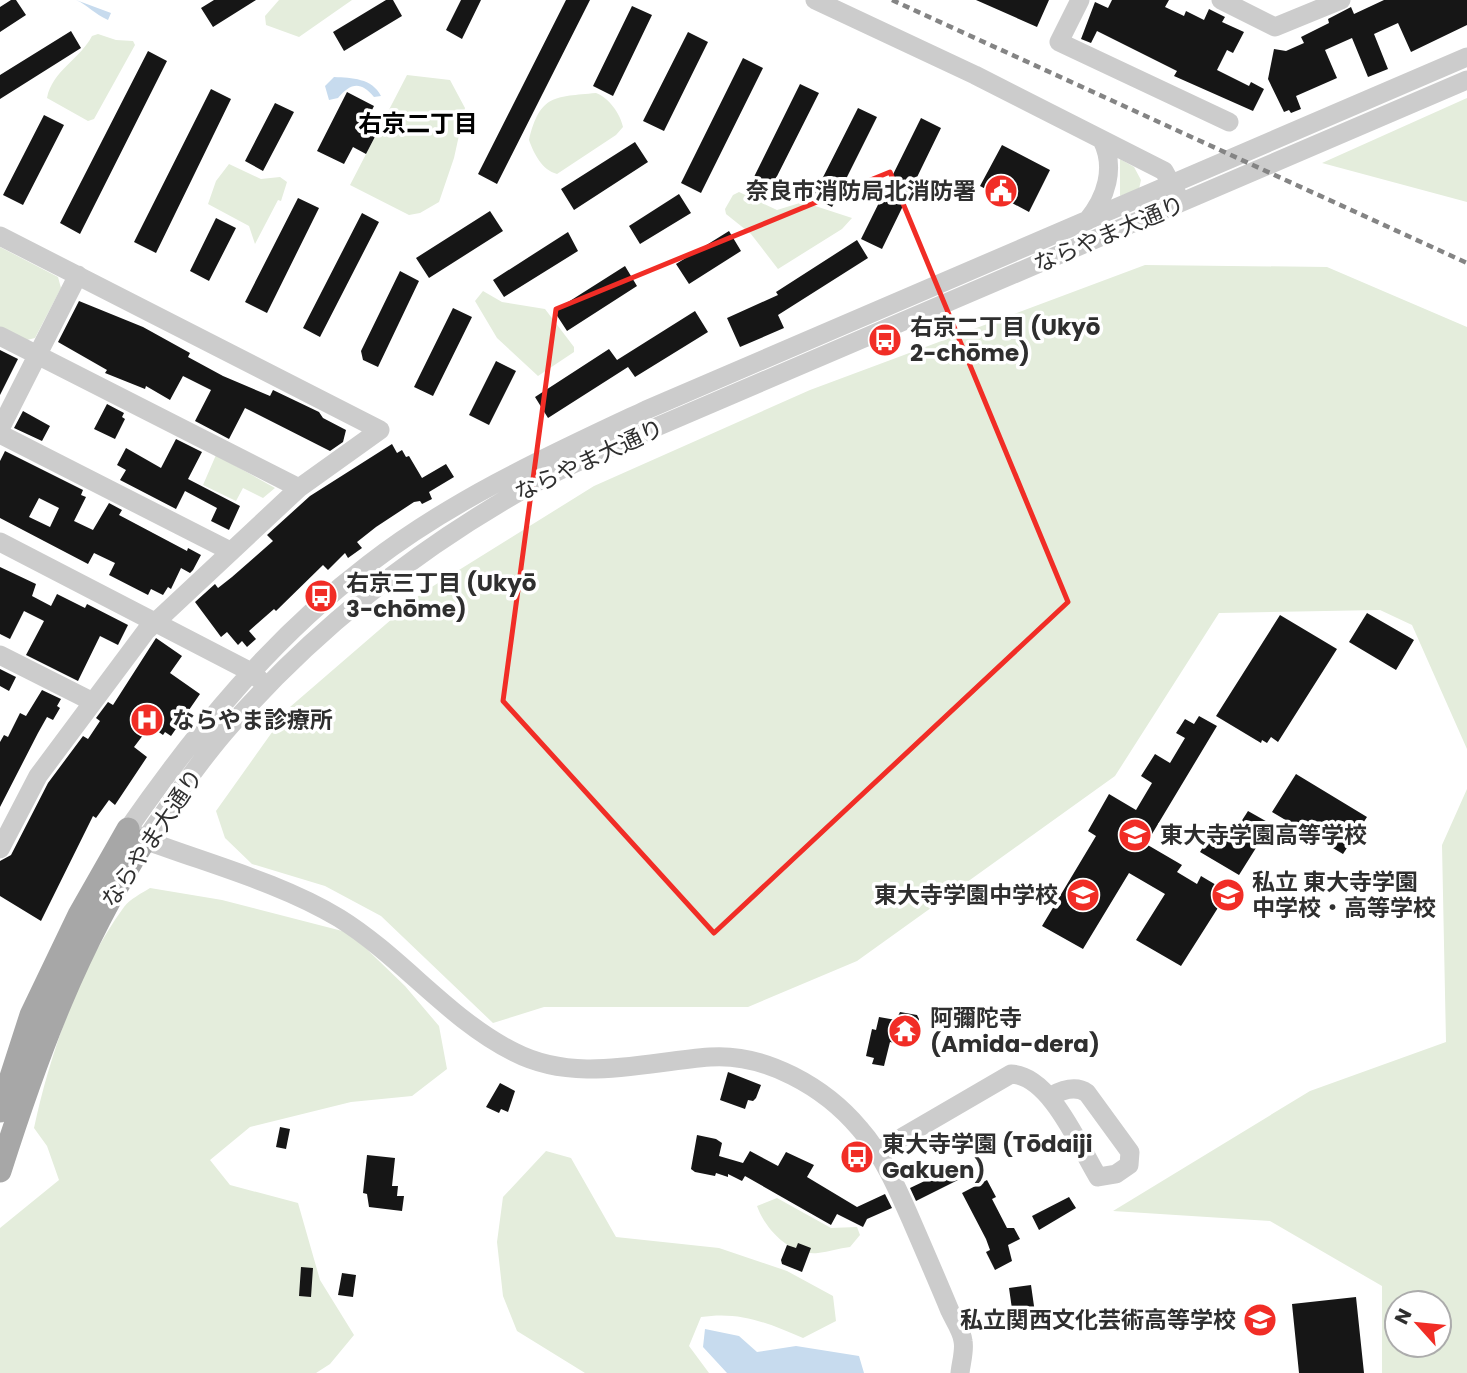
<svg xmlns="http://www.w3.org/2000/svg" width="1467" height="1373" viewBox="0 0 1467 1373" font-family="Poppins,'Noto Sans JP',sans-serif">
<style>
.green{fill:#e4eddc;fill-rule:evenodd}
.water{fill:#c7dbee}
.building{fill:#161616;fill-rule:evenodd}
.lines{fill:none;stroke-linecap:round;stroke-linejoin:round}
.minor{stroke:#ccc;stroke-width:19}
.major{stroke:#a7a7a7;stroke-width:23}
.rail{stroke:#848484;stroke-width:4.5;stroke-dasharray:7 5;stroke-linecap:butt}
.marked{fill:none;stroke:#f12d26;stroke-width:5;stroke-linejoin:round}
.labels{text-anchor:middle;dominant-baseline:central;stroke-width:7;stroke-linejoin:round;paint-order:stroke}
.poi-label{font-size:23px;font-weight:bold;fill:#2f2f2f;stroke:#fff;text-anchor:start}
.street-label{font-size:23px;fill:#2f2f2f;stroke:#fff}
.neighbourhood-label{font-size:24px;font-weight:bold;fill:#000;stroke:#fff}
</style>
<rect width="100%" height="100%" fill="#fff"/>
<path class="green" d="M279,0H352L299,37L266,25L265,16Z
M98,34L116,40L133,41L135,45L94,119L88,121L47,98C52,71 81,58 92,36Z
M407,75L450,80L465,108L454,158L439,202L420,213L409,215L350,185Z
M596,93C609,98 620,113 623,127L616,135L557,174C542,170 534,154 529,140C540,94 555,97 596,93Z
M1467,98V202L1322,163Z
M1120,159L1134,167L1141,180L1139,189L1120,196Z
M229,164L261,179L280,177L287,182L281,201L278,200L255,244L249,226L208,204L216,181Z
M739,192L777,210L803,202L852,218L842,229L778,269L751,234L726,214L725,209L733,195Z
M0,247L58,277L61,288L35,338L27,340L0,327Z
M1145,265L1327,267L1467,327V749L1412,625L1380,610L1219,613L1115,776L857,961L748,1007H544L493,1023L381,916L325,886L252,864L225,838L216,811L290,707L422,593L594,486L810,390Z
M483,291L502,302L545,309L574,347V352L538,376L497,338L475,301Z
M216,455L275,488L263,498L243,488L236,501L203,485Z
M1467,789V1373H1382V1286L1270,1221L1113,1211L1310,1091L1446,1042L1442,845ZM1397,1303H1439V1345H1397Z
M150,888L222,900L350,933L405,986L439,1026L447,1069L412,1096L351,1102L250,1127L210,1160L230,1185L298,1203L320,1280L354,1335L330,1364L316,1373H0V1228L59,1180L47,1146L34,1128C50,1054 79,968 124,907C130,899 142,893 150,888Z
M546,1151L571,1158L616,1237L719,1248L787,1271L833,1296L836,1321L803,1338C768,1323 740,1311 701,1317L689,1346L709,1373H585L517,1331L503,1296L497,1242L503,1197Z
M777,1198L831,1228L857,1227L860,1235L850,1247C839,1248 829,1252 818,1253C790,1256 765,1229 757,1206Z"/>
<path class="water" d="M76,0L111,13L108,20C94,14 88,5 76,0Z
M334,77C352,78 372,78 381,96L374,97C360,80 350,84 338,98L329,100L325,86Z
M705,1329L739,1336L757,1352L796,1346L859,1356L864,1373H727L703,1347Z"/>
<path class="building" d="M11,0H16L26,15L0,32V7Z
M214,0H256L213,27L201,8Z
M386,0H393L402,16L344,51L333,32Z
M461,0H481L462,39L446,30Z
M566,0H590L497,184L478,174Z
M976,0H1049L1037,27Z
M1112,0H1169L1165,7L1184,16L1186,11L1204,20L1209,9L1225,17L1222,22L1244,32L1233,53L1227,50L1217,70L1249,86L1251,82L1264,89L1253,111L1174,76L1177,71L1097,31L1091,43L1081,39L1095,2L1108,8Z
M1384,0H1467V25L1411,52L1398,23L1374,34L1388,69L1368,77L1352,38L1325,50L1337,78L1296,96L1301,109L1291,113L1289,110L1284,112L1268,79L1274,49L1286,51L1304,43L1301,37L1329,23L1328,19L1351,7L1354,14Z
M632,6L652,15L613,96L593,86Z
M71,31L81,48L0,99V75Z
M688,32L708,42L664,131L643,121Z
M148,51L167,61L80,234L60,223Z
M743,58L763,68L701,193L681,183Z
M800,84L819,93L766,198L748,189Z
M211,89L231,99L156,253L134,242Z
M347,92L374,106L366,122L379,129L366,154L353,147L344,164L317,151Z
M275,103L294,112L263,171L245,161Z
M858,108L877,117L832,207L813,197Z
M44,115L64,125L23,205L3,195Z
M921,118L941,128L882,249L861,239Z
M635,142L648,162L574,210L561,189Z
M1002,145L1050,170L1029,212L980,186Z
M679,194L691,213L640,244L629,226Z
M298,198L319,208L267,313L245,302Z
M490,211L503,231L429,278L416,258Z
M362,213L379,222L320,337L303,328Z
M216,218L236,228L209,281L190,271Z
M729,231L741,251L689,284L676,264Z
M568,232L578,251L504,297L493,280Z
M857,240L868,258L778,315L784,328L740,347L727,318L778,295L776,292Z
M625,266L637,286L567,331L554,311Z
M400,271L419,281L378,367L363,360L361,351Z
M79,301L143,327L190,353L188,357L223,376L270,396L273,390L319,412L323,418L346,430L343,442L330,451L245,408L229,439L214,431L195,421L211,390L183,376L170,400L146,386L145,389L105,373L107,370L58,342Z
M453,308L472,317L433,396L414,387Z
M695,311L708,332L635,377L628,367L548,418L535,397L609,349L617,360Z
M0,350L18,359L0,395Z
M496,361L516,371L489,425L469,415Z
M107,404L124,413L122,417L125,419L115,439L94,429Z
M23,411L50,426L42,441L14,428Z
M176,439L202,452L188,479L240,506L229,530L211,521L217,508L185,491L176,509L120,480L126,470L117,465L126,448L161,468Z
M392,444L397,453L402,450L406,457L409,456L422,478L446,464L454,477L429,492L432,499L422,504L420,501L414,502L376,527L357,542L362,548L348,558L345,553L328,570L323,565L276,611L274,609L249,631L256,639L247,647L242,641L238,645L227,632L221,637L195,602L215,584L218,588L232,577L273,541L267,535L310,496Z
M5,451L83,490L81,495L86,497L74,521L93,530L109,503L122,510L119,515L187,551L188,548L201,555L193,570L190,573L181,568L171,589L168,587L163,595L151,589L148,595L109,575L115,563L94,553L88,564L0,518V461ZM39,498L59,508L50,527L29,517Z
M0,567L36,584L32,596L51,606L57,594L85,608L87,604L128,625L118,645L100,636L78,681L26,655L44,621L24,611L10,639L0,634Z
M1367,613L1414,640L1396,670L1349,642Z
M1280,615L1337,649L1278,742L1271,737L1267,743L1262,740L1261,743L1216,716Z
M156,638L182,656L170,673L200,694L171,736L165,732L163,735L150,726L134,747L147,757L115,805L109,800L96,818L93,816L41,921L0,896V861L11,855L48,783L83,736L88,739L100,721L96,718L108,702L113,705Z
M0,669L16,677L9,691L0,686Z
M42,690L61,699L57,706L60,708L53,720L47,717L38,733L0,807V742L4,735L8,737L20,713L26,716Z
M1199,716L1217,726L1146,844L1182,865L1177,872L1197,884L1201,876L1228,892L1181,966L1136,940L1165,894L1129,873L1083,949L1042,926L1096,836L1088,831L1109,794L1136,810L1152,783L1141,776L1155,754L1170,763L1185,738L1176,733L1185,719L1194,724Z
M1296,774L1367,817L1343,854L1272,812Z
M1248,811L1271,824L1239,875L1200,852L1216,827L1232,836Z
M900,1012L917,1015L919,1019L915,1043L908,1042L907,1045L890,1042L884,1066L872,1064L874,1058L866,1056L872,1029L876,1030L879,1017L896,1020Z
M728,1072L761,1085L756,1098L753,1101L748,1100L745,1109L720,1100Z
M500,1083L515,1091L508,1112L501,1109L499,1113L486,1107Z
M280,1127L290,1129L286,1149L276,1147Z
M697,1135L716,1139L722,1143L719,1156L743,1163L750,1151L778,1166L786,1152L814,1165L807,1177L857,1207L885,1194L892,1208L867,1219L863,1227L837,1214L831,1225L745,1176L742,1181L728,1174V1177L716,1173L715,1176L695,1172L691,1169Z
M367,1155L395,1158L392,1186H398L397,1196H404L402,1211L369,1207L367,1194L363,1193Z
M952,1168L958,1180L916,1201L910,1188Z
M987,1180L996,1197L992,1199L1007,1228H1014L1020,1239L1008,1245L1012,1261L995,1270L986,1252L990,1250L986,1239L962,1193Z
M1069,1197L1076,1208L1039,1230L1032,1216Z
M798,1243L811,1248L802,1272L782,1264L781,1260L787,1245L796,1248Z
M301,1267L313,1268L311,1297L299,1296Z
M342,1273L356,1275L353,1297L338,1295Z
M1031,1285L1036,1320L1014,1323L1009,1288Z
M1356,1297L1364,1373H1299L1292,1304Z"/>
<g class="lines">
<path class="minor" d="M815,0L975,75L1164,171L1178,196
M1080,0L1059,42L1229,122
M1221,0L1275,27L1341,0
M1087,221C1106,198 1116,168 1102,140
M0,236L380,430L299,488L146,631L38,776L0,849
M0,336L299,488
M0,429L78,275
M0,434L230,551
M0,542L251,672L259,679
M0,655L93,702
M145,840C170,804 195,767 224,733C309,635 411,553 524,489C565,465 611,448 654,428L1467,80
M877,1152L1011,1074C1050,1075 1079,1146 1098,1177L1116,1174L1129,1165L1130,1152L1087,1093C1076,1085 1062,1090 1051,1096
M960,1373C961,1363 965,1350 963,1341C962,1331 954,1320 950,1311C938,1282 925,1252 912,1222C898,1190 883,1155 860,1129C825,1087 765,1053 710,1057C644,1062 576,1084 514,1052C448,1019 402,957 339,918C281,883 209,864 145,840L128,829C196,731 273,637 369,564C453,499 550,455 646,410L1467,57"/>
<path class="major" d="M0,1111L31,1015L79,915L128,829
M0,1171C39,1049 76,950 145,840"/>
<path class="rail" d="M892,0L1467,263"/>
</g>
<path class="marked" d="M890,172L1068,602L714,933L503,701L556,309Z"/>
<defs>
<symbol id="civic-disc" viewBox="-11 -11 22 22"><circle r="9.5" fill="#f12d26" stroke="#fff"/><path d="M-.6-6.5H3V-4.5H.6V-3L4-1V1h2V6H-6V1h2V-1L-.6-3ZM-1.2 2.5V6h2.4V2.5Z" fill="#fff"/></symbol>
<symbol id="bus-disc" viewBox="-11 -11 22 22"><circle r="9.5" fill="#f12d26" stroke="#fff"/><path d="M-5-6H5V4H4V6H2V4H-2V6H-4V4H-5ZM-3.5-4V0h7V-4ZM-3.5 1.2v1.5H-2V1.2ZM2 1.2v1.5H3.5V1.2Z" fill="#fff"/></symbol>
<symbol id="hospital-disc" viewBox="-11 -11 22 22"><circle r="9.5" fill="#f12d26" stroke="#fff"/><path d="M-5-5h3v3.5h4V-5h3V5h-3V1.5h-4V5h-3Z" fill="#fff"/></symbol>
<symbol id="school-disc" viewBox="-11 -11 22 22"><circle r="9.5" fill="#f12d26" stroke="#fff"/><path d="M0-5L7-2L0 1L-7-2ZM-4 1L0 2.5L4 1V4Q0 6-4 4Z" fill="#fff"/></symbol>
<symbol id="temple-disc" viewBox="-11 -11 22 22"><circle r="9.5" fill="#f12d26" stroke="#fff"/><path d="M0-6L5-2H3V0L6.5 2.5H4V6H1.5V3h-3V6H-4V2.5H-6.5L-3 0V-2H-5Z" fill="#fff"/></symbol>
</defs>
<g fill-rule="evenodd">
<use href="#civic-disc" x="982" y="172" width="38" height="38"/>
<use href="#bus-disc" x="866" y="321" width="38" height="38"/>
<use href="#bus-disc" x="302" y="577" width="38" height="38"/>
<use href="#hospital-disc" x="128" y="701" width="38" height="38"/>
<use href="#school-disc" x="1116" y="816" width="38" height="38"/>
<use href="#school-disc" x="1064" y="876" width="38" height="38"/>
<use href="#school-disc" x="1209" y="876" width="38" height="38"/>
<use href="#temple-disc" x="886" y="1012" width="38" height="38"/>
<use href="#bus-disc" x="838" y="1138" width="38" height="38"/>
<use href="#school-disc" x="1241" y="1301" width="38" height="38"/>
</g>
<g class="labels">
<g class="poi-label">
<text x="976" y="191" text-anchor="end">奈良市消防局北消防署</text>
<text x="910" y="327">右京二丁目 (Ukyō<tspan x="910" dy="26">2-chōme)</tspan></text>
<text x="346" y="583">右京三丁目 (Ukyō<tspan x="346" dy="26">3-chōme)</tspan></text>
<text x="172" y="720">ならやま診療所</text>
<text x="1160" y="835">東大寺学園高等学校</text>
<text x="1252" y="882">私立 東大寺学園<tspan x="1252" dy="26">中学校・高等学校</tspan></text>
<text x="1058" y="895" text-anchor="end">東大寺学園中学校</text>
<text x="930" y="1018">阿彌陀寺<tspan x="930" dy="26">(Amida-dera)</tspan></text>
<text x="882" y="1144">東大寺学園 (Tōdaiji<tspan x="882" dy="26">Gakuen)</tspan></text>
<text x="1236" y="1320" text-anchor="end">私立関西文化芸術高等学校</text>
</g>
<g class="street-label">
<text transform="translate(1109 234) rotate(-23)">ならやま大通り</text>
<text transform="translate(589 460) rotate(-25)">ならやま大通り</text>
<text transform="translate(152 838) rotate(-56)">ならやま大通り</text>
</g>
<g class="neighbourhood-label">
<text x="418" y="123">右京二丁目</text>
</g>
</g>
<g transform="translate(1418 1324) rotate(297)"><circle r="33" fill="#ffffff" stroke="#acacac" stroke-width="2"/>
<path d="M0-5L12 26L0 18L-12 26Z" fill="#f12d26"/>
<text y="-10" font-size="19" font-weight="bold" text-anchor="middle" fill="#2f2f2f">N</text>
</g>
</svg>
